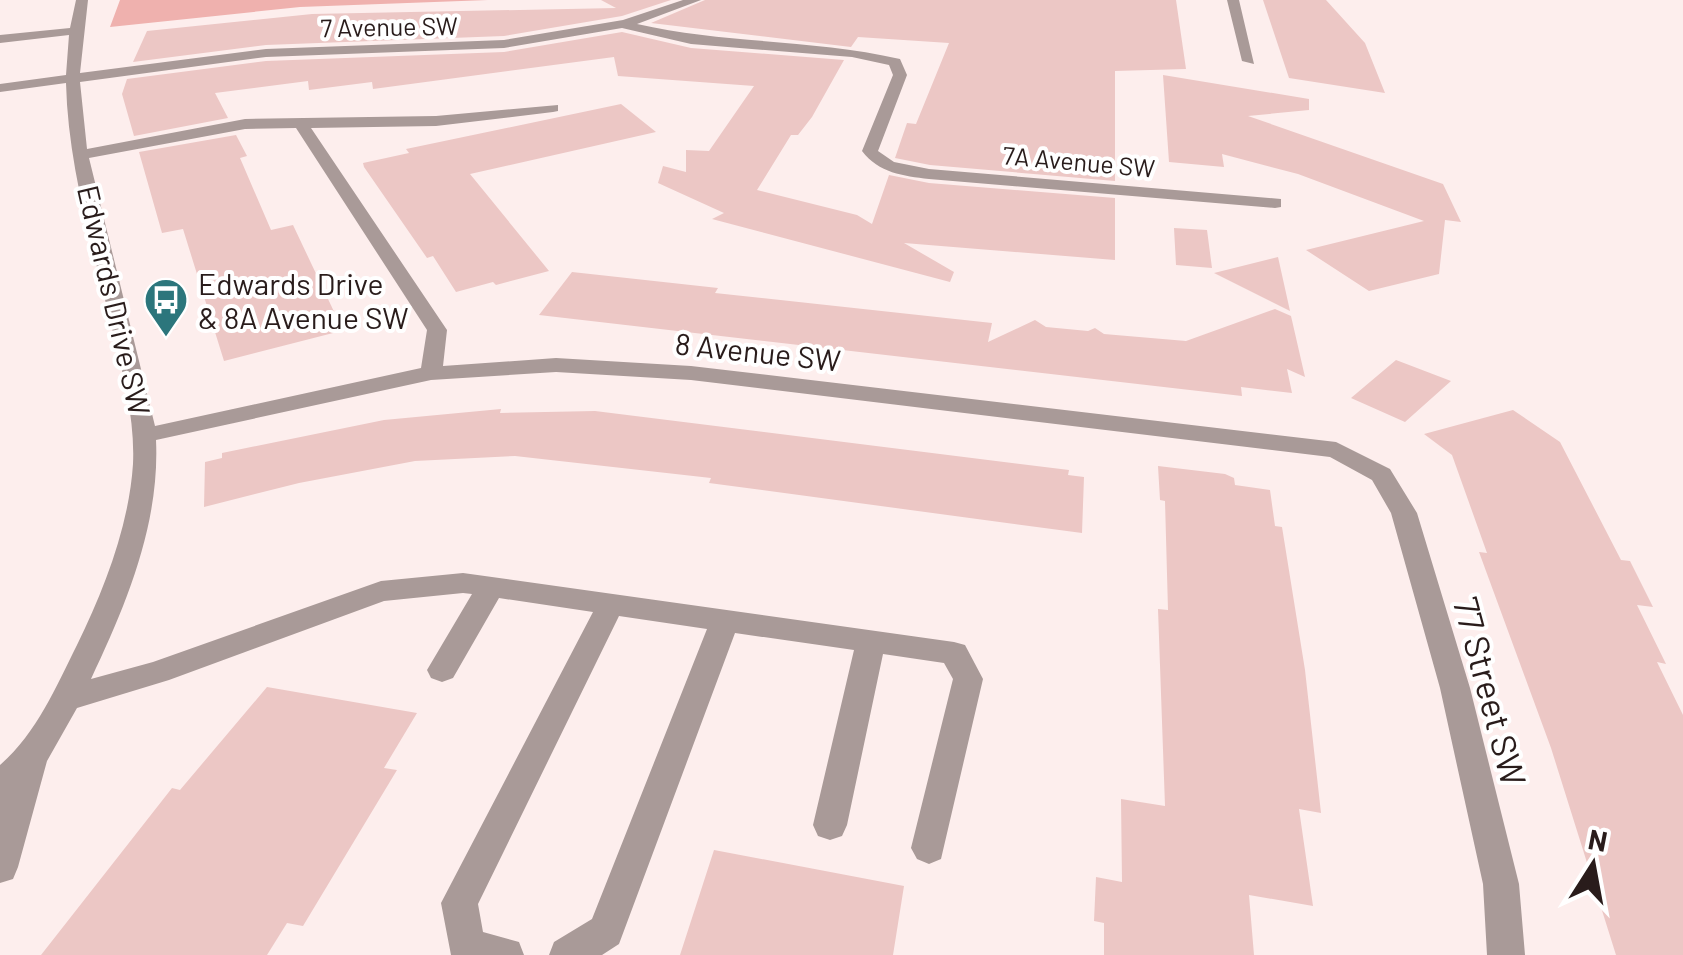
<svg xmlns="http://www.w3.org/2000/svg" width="1683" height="955" viewBox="0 0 1683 955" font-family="Barlow,sans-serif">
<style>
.green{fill:#efb1ae}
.building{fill:#ecc7c5}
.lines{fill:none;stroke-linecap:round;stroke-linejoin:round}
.minor{fill:#a99a98;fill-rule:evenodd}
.labels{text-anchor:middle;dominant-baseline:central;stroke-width:8;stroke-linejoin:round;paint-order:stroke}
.far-street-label{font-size:25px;fill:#291c1b;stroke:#fff}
.poi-label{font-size:30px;fill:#291c1b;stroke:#fff;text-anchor:start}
.street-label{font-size:30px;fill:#291c1b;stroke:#fff}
.near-street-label{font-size:35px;fill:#291c1b;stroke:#fff}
</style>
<rect width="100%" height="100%" fill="#fdeeed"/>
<path class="green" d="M120,0H488L300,7L110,27Z"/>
<path class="building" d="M601,0H671L622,16L504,36L266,45L133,62L147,31L312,14L616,8Z
M705,0H1176L1186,69L1115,71V181L930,165L895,158L907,123L916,124L949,43L858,37L851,47L651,23Z
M1263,0H1326L1365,43L1385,93L1289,78Z
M622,32L691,48L844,60L812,117L798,135H791L757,190L857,215L872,224L889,175L929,183L1115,198V260L904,243L954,272L950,282L712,219L724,213L658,183L663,166L686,172V150L709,151L754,86L618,76L614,57L373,89L372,82L309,90L308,81L215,93L228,118L134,136L122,94L127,79L266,61L504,52Z
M1163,75L1309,99V110L1248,116L1443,184L1461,222L1445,220L1439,274L1369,291L1306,250L1424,221L1298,174L1222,154L1224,167L1169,162Z
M621,104L656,132L470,174L549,271L496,285L493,282L456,292L433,256L427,258L364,167L363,163L409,153L406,149Z
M236,135L247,156L240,158L271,230L293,225L337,318L331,320L337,332L224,361L183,229L162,233L139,152Z
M1174,228L1207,230L1212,268L1176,265Z
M1278,257L1290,311L1214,273Z
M572,272L718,288L715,293L992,323L988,342L1035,320L1046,327L1088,331L1095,328L1104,334L1186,341L1275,309L1291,316L1305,377L1287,369L1292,393L1241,387L1242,396L539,315Z
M1396,360L1451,381L1405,422L1351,398Z
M501,409L500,413L595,411L1069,470L1068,475L1084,477L1082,533L709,483L711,478L515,456L415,461L299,483L204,507L205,462L222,458V453L384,420Z
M1513,410L1560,442L1621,560L1630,561L1653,607L1637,605L1666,664L1657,662L1683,715V955H1616L1551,748L1479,552L1487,553L1452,455L1424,434Z
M1158,466L1225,474L1234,478L1235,485L1270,490L1275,526L1282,527L1305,670L1321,813L1299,809L1313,906L1249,895L1254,955H1104V923L1094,921L1096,877L1122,882L1121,799L1165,806L1158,609L1168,610L1165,501L1160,500Z
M267,687L417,713L384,768L397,770L303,926L287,923L267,955H41L172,788L180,790Z
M714,850L904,886L893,955H680Z"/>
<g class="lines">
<path class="minor" d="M76,0H88L80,73L266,49L504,40L623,20L683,0H701L637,24C724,44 813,39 900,59L907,75L878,151L894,162L929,169L1281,199V207L1275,208L929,179C903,176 879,173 862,151L893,75L889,65L852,57L691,44L622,28L504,48L266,57L80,82L87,149L245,119L436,116L558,105V111L553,112L436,126L311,128L447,330L443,366L556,358L691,366L1336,442L1390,469L1417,513L1470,688L1519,884L1525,955H1487L1483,884L1440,688L1391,513L1372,480L1330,457L691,380L556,372L431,380L156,440C160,524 126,605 91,679L153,662L381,581L463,573L954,642L965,645L983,679L941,859L929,864L917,859L911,848L953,679L944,663L883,654L847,825L842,836L830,840L818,836L813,825L854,650L735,633L619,944L602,955H549L554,942L592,919L707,629L619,616L478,904L483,932L519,942L524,955H451L441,903L593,612L499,598L453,678L442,682L431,678L427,670L472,594L463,593L384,601L169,680L77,708L47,761L18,867L13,879L0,883V765C36,734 56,687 77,645C104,590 129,526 133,464C135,420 124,379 114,337C95,254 68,169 66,83L0,92V84L66,75L69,35L0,43V35L70,28ZM296,128L427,330L421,368L155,426L89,158L245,129Z
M1227,0H1239L1254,64L1242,61Z"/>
</g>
<defs>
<symbol id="bus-pin" viewBox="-11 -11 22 30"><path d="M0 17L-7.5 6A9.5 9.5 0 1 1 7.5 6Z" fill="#2c767c" stroke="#fff"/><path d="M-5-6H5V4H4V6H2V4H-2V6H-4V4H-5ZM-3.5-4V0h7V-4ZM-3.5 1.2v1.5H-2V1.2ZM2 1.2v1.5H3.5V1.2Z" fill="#fff"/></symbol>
</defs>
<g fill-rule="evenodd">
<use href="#bus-pin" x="141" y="275" width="50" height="68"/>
</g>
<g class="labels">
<g class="far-street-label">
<text transform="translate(389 26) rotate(-1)">7 Avenue SW</text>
<text transform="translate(1079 161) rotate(5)">7A Avenue SW</text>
</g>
<g class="poi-label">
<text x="198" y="283">Edwards Drive<tspan x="198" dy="34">&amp; 8A Avenue SW</tspan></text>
</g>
<g class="street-label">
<text transform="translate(115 300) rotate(77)">Edwards Drive SW</text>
<text transform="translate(758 351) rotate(6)">8 Avenue SW</text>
</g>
<g class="near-street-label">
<text transform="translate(1491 691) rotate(75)">77 Street SW</text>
</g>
</g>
<g transform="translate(1593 865) rotate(11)" stroke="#ffffff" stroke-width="8" paint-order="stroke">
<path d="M0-8L18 38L0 25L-18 38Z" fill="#291c1b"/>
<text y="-15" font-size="28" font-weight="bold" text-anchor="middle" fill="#291c1b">N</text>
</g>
</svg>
